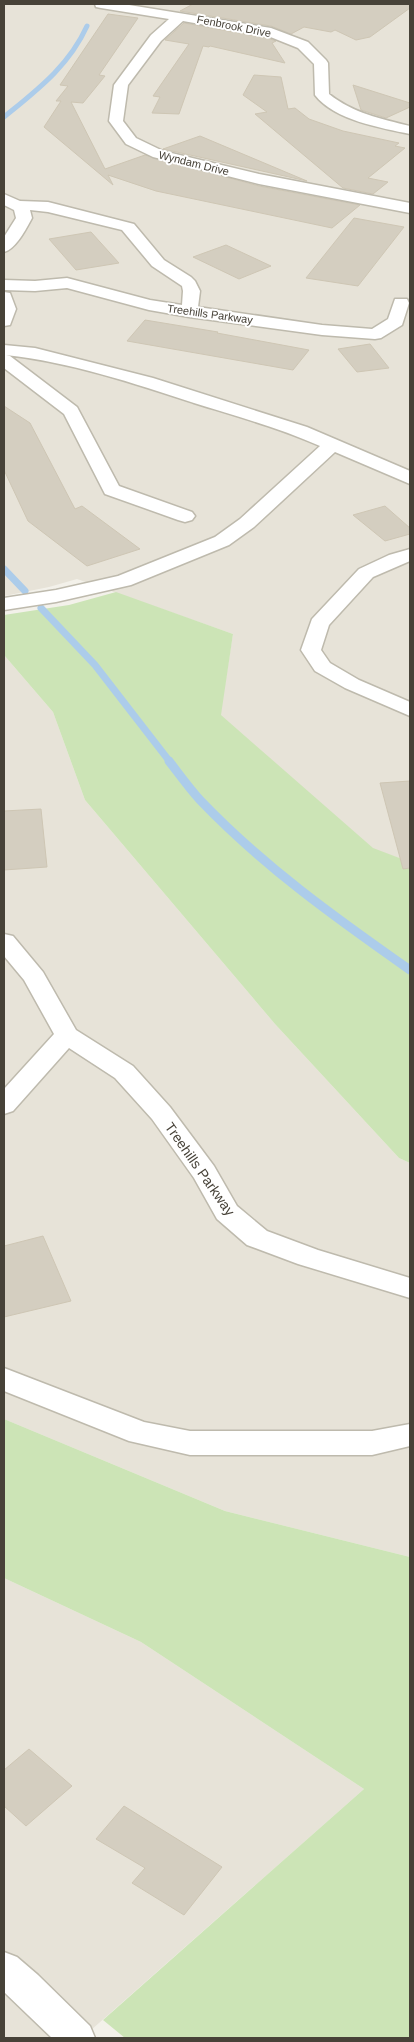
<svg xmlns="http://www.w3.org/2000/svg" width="414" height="2042" viewBox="0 0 414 2042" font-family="Helvetica,sans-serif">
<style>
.residential{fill:#e7e3d8}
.green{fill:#cce4b6}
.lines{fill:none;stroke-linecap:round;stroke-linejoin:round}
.stream-far2{stroke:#acccea;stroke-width:5}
.stream-far1{stroke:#acccea;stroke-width:7}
.stream{stroke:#acccea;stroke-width:9}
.building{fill:#d4cec0;stroke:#cec6b4}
.minor-casing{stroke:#bebaad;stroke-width:3}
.minor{fill:#fff;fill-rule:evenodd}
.labels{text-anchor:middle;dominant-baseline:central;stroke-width:4;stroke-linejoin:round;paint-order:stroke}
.far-street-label{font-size:11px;fill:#474238;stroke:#fff}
.street-label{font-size:14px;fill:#474238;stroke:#fff}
</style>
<rect width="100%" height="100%" fill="#f3f1ea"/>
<path class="residential" d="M4,4H410V862L373,849L220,715L233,634L77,579L49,587L4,596Z
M4,655L53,712L85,800L275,1024L399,1158L410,1163V1557L225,1511L4,1419Z
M4,1578L141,1642L364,1789L82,2038H4Z"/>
<path class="green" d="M116,592L233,634L221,715L373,848L410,862V1163L399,1158L275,1024L85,800L53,712L4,655V615L69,605Z
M4,1419L225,1511L410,1557V2038H125L103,2020L364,1789L141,1642L4,1578Z"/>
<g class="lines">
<path class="stream-far2" d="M4,117C37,90 69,66 87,26"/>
<path class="stream-far1" d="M4,569L25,591
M41,608L95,665L170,762"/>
<path class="stream" d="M169,761C179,774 189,788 200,800C263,866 336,918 410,970"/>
</g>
<path class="building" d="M193,4H410V8L370,37L356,40L335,30L331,32L304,27L291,34L271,26L180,11Z
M108,14L138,18L99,75L105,76L83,103L71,102L105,169L145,155L259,186L360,205L332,228L156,191L108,175L113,185L44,127L61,101H56L68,86L60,85Z
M184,23L267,38L276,41L272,43L285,63L210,46L209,47L203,46L179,114L152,113L160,97L153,96L189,44L165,40Z
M254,75L281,77L288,109L295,108L309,119L343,131L399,143L395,146L405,148L368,178L388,182L373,194L343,188L255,114L267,112L243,95Z
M353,85L410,103V107L386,118L361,110Z
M200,136L307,181L163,149Z
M354,218L404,227L358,286L306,278Z
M91,232L119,263L76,270L49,239Z
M226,245L271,266L239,279L193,257Z
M145,320L218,332L217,333L309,350L293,370L127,341Z
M370,344L389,368L357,372L338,349Z
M4,406L30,423L75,509L82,506L140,549L87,566L28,521L4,470Z
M385,506L410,528V534L385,541L353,515Z
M410,781V868L403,869L380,783Z
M41,809L47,867L4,870V811Z
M43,1236L71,1301L4,1317V1246Z
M29,1749L72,1786L26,1826L4,1806V1770Z
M124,1806L222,1867L184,1915L132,1883L145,1868L96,1839Z"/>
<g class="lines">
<defs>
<path id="minor" d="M95,4H123L271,28L308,42L326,60L328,63L329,94C353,113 381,119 410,126V134C381,128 334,120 315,95L314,64L298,48L268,36L183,21L161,41L128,85L123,121L136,138L163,151L259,174L410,203V213L259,184L153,157L126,144L109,121L114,85L151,35L169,19L101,8L96,7Z
M4,194L20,201L48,202L134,224L164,260L191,277L195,281L200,291L198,307L322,325L372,329L388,319L395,299H407L409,303L402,325L381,338L375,339L322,335L189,317L149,310L67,288L35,291L4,290V280L35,281L67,278L150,300L182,305L183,291L182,286L152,266L122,230L48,212L30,210L32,218C26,229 16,249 4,252V237L16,218L14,210L4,205Z
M4,292L10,293L16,309L10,325L4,326Z
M4,345L35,348L153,378L307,427L410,471V484L335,452L254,527L229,545L131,585L56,602L4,610V598L56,590L118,576L215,537L240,519L320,446C279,428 236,416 194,403C133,383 70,362 6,355L10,356L77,407L119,486L192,512L195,516L192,520L185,522L178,520L105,494L64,414L4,368Z
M410,549V561L373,577L329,625L321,650L330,663L359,680L410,702V716L345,688L315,671L301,650L312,619L359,569L389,555Z
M4,934L13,936L43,972L76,1030L133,1066L170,1107L214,1166L237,1206L267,1231L318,1250L410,1278V1298L298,1264L247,1245L217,1219L194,1178L152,1119L115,1078L69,1048L13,1111L4,1114V1089L54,1034L24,980L4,956Z
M4,1368L144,1422L190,1431H372L410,1424V1446L372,1455H190L129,1441L4,1391Z
M4,1952L17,1957L38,1975L90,2026L95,2038H52L4,1992Z"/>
</defs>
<use href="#minor" class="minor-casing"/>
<use href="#minor" class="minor"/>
</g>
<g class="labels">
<g class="far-street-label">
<text transform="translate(234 26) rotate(11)">Fenbrook Drive</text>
<text transform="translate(194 163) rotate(14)">Wyndam Drive</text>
<text transform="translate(210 314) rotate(8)">Treehills Parkway</text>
</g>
<g class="street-label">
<text transform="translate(200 1169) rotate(55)">Treehills Parkway</text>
</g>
</g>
<rect width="414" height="2042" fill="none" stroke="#474238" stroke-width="10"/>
</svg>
